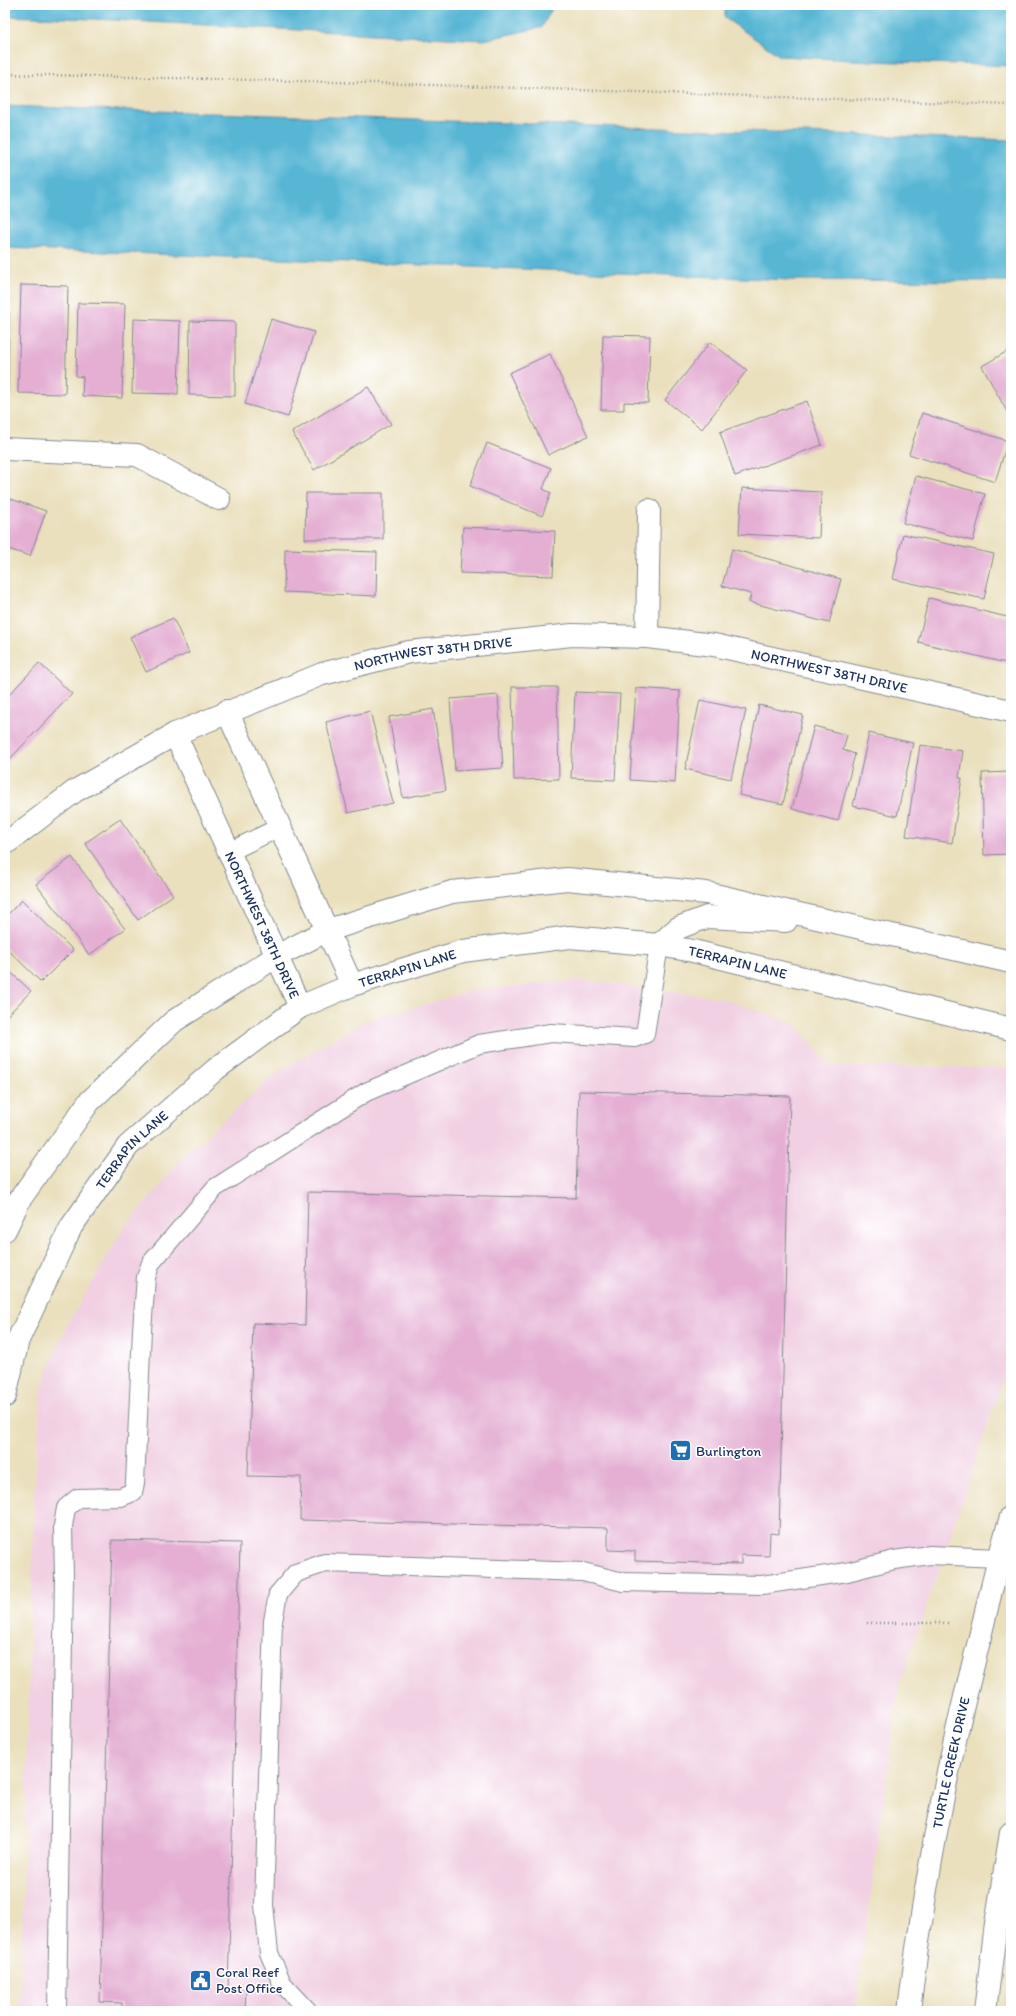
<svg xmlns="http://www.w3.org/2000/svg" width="1016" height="2016" viewBox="0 0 1016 2016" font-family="Itim,sans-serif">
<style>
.built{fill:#f1d0e3}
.water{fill:#56b6d4;stroke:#387299}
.building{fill:#e4afd3}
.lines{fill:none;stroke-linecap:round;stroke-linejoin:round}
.service-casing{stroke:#82888e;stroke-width:20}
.minor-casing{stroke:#82888e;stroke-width:24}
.tertiary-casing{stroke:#82888e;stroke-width:24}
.path{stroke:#82888e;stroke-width:2.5;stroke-dasharray:1 3;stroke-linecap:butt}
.service{stroke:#fff;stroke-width:18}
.minor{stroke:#fff;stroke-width:22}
.tertiary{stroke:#fff;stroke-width:22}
.labels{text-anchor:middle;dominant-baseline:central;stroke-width:3;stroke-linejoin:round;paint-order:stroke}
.street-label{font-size:14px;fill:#1b2f5e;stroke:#fff}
.poi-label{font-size:14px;fill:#1b2f5e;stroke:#fff;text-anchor:start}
</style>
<rect width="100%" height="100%" fill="#fff"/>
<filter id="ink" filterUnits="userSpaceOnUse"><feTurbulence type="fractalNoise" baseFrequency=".025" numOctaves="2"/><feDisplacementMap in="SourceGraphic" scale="8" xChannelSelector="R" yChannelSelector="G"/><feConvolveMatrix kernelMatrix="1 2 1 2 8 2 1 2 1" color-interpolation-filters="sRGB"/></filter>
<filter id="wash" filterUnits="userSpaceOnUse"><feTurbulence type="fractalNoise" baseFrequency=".012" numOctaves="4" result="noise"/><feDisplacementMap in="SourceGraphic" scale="16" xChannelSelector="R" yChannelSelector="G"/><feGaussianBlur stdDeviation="0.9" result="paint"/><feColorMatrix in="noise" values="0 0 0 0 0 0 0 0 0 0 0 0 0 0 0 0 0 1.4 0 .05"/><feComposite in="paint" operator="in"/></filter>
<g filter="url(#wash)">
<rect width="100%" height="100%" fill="#eae0bd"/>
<path class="built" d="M582,980L720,998L794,1023L831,1066L1011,1068V1354L958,1514L899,1685L855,2011H20L34,1496L42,1385L67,1326L123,1229L189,1151L278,1072L361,1023L474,990Z"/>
<path class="water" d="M5,5H554L542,27L484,40L94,19L5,16Z
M725,5H1011V66L870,61L780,56L725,18Z
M5,106L1011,140V281L791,280L5,248Z"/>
<g id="blocks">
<path class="building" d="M21,285L68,286L65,394L18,393Z
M78,303L125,304L122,398L82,396L83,377L76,376Z
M5,313H9L8,398H5Z
M134,319L180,321L178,394L132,393Z
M271,319L314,332L288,417L245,404Z
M190,321L235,322V396L189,395Z
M603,335L650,336L648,403L624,402V410H601Z
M710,342L747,370L702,429L665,400Z
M1011,349V419L982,366Z
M550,354L588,436L548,455L509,373Z
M368,387L391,424L314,470L292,432Z
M807,401L822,445L735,476L720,432Z
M922,413L1008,441L995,482L909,454Z
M487,443L551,468L543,489L551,493L542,516L470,486Z
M916,476L985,494L973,541L903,523Z
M742,488L821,492L819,538L739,534Z
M306,493H383V539H305Z
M5,497L46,511L30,556L5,548Z
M463,527L555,531L553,576L460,573Z
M903,534L994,554L984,599L893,579Z
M285,549L377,552L376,596L284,592Z
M732,549L841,579L829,623L749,602L751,594L722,586Z
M929,598L1011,618V643L1006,663L918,642Z
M173,618L189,653L146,672L130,637Z
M39,663L72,694L5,764V699Z
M512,687H557L559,779L514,780Z
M636,688L680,691L675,783L630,780Z
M575,692L620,694L615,780L571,778Z
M498,695L503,768L455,771L450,699Z
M700,700L746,710L731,779L685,769Z
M759,705L803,715L783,804L739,795Z
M433,709L446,790L403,798L389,717Z
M370,711L393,803L348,813L326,722Z
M814,726L847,735L843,750L855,754L838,821L792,809Z
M869,733L913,743L897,816L853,806Z
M920,745L963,751L959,778H962L952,843L906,836Z
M1011,772V854L984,855L982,773Z
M120,819L173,895L138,920L85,843Z
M72,857L125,929L89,955L36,884Z
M22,900L73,950L41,982L5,947V917Z
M5,967L31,991L5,1018Z
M579,1091L790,1096L779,1534L770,1533L769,1556L741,1555V1564L635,1561V1551L608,1550V1528L300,1520L301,1477L248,1476L253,1323L305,1325L308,1192L576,1198Z
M112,1540L240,1543L228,1989L246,1990L245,2011H122V2003L100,2002Z"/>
</g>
</g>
<g filter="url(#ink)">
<use href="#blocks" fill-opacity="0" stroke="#82888e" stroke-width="1"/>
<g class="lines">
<defs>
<path id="service" d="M229,852L280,827
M57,2011L64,1577L63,1526L66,1508L78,1498L121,1497L133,1492L135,1483L142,1330L146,1277L151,1263L215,1188L366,1092L479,1044L551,1033L635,1038L645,1034L659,945
M308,2011L282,1983L269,1953L264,1905L273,1621L278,1594L296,1573L325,1563L583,1572L623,1582L762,1585L847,1572L894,1560L930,1555L998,1558"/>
<g id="minor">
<path d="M5,449L137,455L219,499"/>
<path d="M647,637L649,510"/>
<path d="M227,711L352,985"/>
<path id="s1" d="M175,734L300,1007"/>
<path id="s2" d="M5,844L75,791L175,734L322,674L409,652L572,635L647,637L714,645L1011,711"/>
</g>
<g id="tertiary">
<path d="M659,945L678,928L707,917L786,921"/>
<path d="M5,1230L20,1199L89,1102L174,1021L277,956L328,930L452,892L567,879L706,893L1011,962"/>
<path id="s3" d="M5,1396L18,1340L71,1227L128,1146L216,1069L300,1007L352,985L463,951L570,937L659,945L693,951L1011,1029"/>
<path id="s4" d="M909,2011C923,1889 946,1768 977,1649C988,1605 997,1561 1011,1517"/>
<path d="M985,2011L996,1924L1011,1833"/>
</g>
</defs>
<use href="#service" class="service-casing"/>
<use href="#minor" class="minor-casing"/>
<use href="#tertiary" class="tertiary-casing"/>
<path class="path" d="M5,74L375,83L1011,105
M867,1623H948"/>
<use href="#service" class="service"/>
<use href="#minor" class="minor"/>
<use href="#tertiary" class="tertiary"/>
</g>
</g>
<defs>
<symbol id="supermarket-square" viewBox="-11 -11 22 22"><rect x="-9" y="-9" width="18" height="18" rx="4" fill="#1f6fb2" stroke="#fff"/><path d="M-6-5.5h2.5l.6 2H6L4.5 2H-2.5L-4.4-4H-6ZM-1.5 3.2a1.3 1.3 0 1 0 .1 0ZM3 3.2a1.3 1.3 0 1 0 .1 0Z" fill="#fff"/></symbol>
<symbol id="civic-square" viewBox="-11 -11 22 22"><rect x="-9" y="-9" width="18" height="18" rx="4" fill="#1f6fb2" stroke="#fff"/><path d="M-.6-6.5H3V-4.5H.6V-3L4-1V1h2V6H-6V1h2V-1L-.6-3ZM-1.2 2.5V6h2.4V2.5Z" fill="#fff"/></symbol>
</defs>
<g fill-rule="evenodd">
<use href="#supermarket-square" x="668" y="1438" width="25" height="25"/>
<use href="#civic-square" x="188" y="1968" width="25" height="25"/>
</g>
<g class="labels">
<g class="street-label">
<text stroke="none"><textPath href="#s2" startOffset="475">NORTHWEST 38TH DRIVE</textPath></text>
<text stroke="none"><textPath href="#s2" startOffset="876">NORTHWEST 38TH DRIVE</textPath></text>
<text stroke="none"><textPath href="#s1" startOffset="210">NORTHWEST 38TH DRIVE</textPath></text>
<text stroke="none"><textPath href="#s3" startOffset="953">TERRAPIN LANE</textPath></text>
<text stroke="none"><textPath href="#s3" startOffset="617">TERRAPIN LANE</textPath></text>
<text stroke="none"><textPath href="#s3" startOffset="281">TERRAPIN LANE</textPath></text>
<text stroke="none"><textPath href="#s4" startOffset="252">TURTLE CREEK DRIVE</textPath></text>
</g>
<g class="poi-label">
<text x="696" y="1451">Burlington</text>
<text x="216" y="1972">Coral Reef<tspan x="216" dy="16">Post Office</tspan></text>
</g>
</g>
<rect width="1016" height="2016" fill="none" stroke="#fff" stroke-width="20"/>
</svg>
